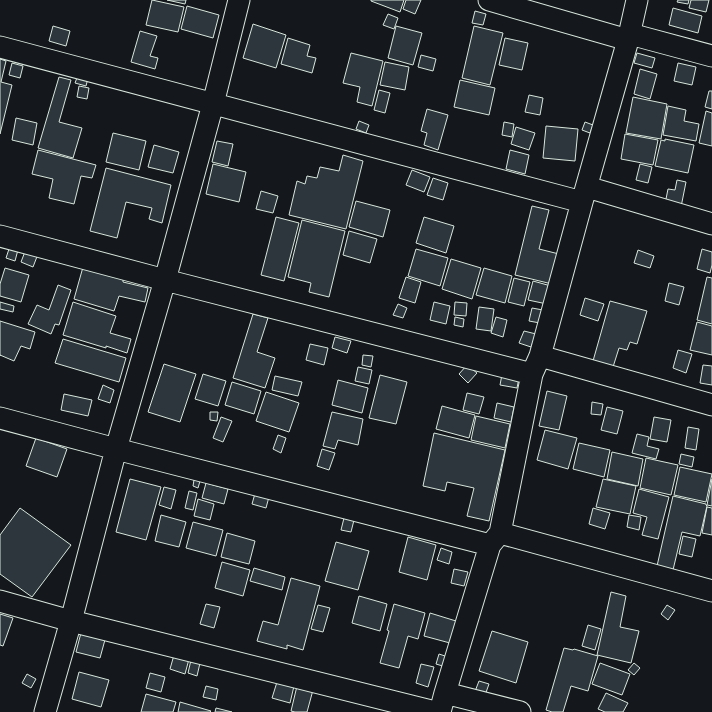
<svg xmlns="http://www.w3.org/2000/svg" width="712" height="712" viewBox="0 0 712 712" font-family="'Noto Sans',sans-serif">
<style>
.building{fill:#2c363c;stroke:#d8e6dc}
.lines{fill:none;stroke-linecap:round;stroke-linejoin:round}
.minor-casing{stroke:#d8e6dc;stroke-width:23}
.minor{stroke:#14181c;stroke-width:21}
</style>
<rect width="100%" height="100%" fill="#14181c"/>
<path class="building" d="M152,0L184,7L178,32L146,25Z
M167,0H186L185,4Z
M371,0H404L400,12L371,1Z
M406,0H421L415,14L403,9Z
M678,0H689L688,4L677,2Z
M691,0H709L706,12L689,8Z
M187,6L219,15L213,38L181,29Z
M673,8L702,16L698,33L669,25Z
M475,11L486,14L483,25L472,23Z
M388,14L398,18L394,29L383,25Z
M253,24L286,35L276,68L243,58Z
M53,26L70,31L66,46L49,41Z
M396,26L422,33L413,65L388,58Z
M474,26L503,33L490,85L462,78Z
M140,31L157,36L150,56L158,58L155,69L131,62Z
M288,38L310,45L307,56L316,58L312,73L281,64Z
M505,38L528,43L522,70L499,65Z
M351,53L383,61L372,106L357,102L360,87L343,83Z
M637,53L655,58L652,68L634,63Z
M421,55L436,59L433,71L418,67Z
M0,59L6,61L1,82L12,85L0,134Z
M385,62L409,67L405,90L380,85Z
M12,63L23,66L20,78L9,75Z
M678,63L696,67L692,85L674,81Z
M640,69L657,74L650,99L634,94Z
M78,75L88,78L86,86L75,83Z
M59,77L71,80L59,122L82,128L73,158L38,148Z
M460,80L495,88L489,115L454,107Z
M79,86L89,88L87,99L77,97Z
M379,90L390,93L385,113L374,110Z
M709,91H712V109L705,107Z
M529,95L543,98L540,115L525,112Z
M633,97L667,104L661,139L626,133Z
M668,106L686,110L684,121L699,124L696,141L663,135Z
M427,109L448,115L438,150L424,145L427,133L421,131Z
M706,111L712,113V146L699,143Z
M16,118L37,123L33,145L12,140Z
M359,121L369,125L366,133L356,129Z
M504,122L514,124L512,137L502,135Z
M585,122L593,125L590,133L582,130Z
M546,126L578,129L575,161L543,158Z
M516,127L535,133L529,150L511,144Z
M113,133L146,141L139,170L106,162Z
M625,134L658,140L653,165L621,159Z
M665,139L694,145L688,173L655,166L661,140L665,141Z
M217,141L233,144L228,166L212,162Z
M154,145L179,152L173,173L148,167Z
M38,150L96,165L92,178L81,176L74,204L49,198L53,179L32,174Z
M510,150L529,155L525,174L506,169Z
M343,155L363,161L346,229L289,215L297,181L305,184L307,176L317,178L320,167L339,171Z
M213,164L246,172L239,202L206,194Z
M640,164L652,167L648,183L636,180Z
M106,168L171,185L162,223L149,219L152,208L126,202L117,238L90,231Z
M412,170L430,177L424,192L406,185Z
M433,178L448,183L443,200L427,195Z
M677,180L686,182L681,207L665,204L668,189L675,190Z
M261,191L278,196L273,213L256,209Z
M356,201L390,210L383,237L349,227Z
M532,206L549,210L539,249L559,254L552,284L515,275Z
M276,217L299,223L284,281L261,275Z
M424,217L454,226L446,253L416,243Z
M302,220L345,231L329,297L309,292L311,283L288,277Z
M349,231L377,239L370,263L343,255Z
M11,243L19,246L15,261L6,258Z
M26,249L38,254L33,267L21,262Z
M416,249L448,258L440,286L408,276Z
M702,249L712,252V265L710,273L697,269Z
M638,250L654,256L650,268L634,263Z
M451,259L481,268L472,299L442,289Z
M83,267L123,279V282L148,288L145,302L119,296L114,311L74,299Z
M5,268L29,275L21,302L0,296V284Z
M484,268L512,276L505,303L476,295Z
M406,277L421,282L415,303L399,298Z
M707,277L712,278V324L697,320Z
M514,278L530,282L524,306L508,302Z
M533,281L551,286L547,304L528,300Z
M669,283L684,287L679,305L665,301Z
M58,285L71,290L59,325L55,324L51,334L28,324L37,305L49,310Z
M585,298L604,304L598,321L580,315Z
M610,301L647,311L637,344L630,342L627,350L619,348L613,367L593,361Z
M0,302L14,306L13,312L0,309Z
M73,302L116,316L110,333L131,339L127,353L106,346V348L63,335Z
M434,302L450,306L446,324L430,320Z
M455,302L467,303L466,316L454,315Z
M398,304L407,308L403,318L393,315Z
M479,307L494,309L491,331L476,329Z
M532,308L543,310L540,323L529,321Z
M253,314L268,318L257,352L275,358L265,388L233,378Z
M455,317L464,319L463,327L454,325Z
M496,317L507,320L503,337L491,333Z
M0,321L35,332L30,349L21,346L14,361L0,355V356Z
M697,322L712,326V355L690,350Z
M524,331L536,334L531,347L519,343Z
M335,337L351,341L347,353L332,348Z
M63,339L126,358L119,382L55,363Z
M310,344L328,348L324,365L306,360Z
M678,350L692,354L686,373L673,368Z
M363,355L373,356L371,367L362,365Z
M164,364L196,374L180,422L148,412Z
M467,365L477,373L468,383L459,374Z
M703,365L712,366V385L700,383Z
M358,367L372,370L369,384L355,381Z
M503,369L520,373L517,388L500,385Z
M203,374L226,381L218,406L195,399Z
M380,375L407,382L396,424L369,418Z
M275,376L302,382L298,396L272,390Z
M338,380L368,388L362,413L332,405Z
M232,382L261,391L254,414L225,405Z
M103,385L114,390L110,403L98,399Z
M547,391L567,396L559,430L539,426Z
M266,392L299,403L289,432L256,421Z
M467,393L484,397L479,414L463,410Z
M64,394L92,400L88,416L61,410Z
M592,402L603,404L601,415L591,414Z
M497,403L514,407L511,422L494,418Z
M442,406L475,415L469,438L436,429Z
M607,407L623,411L617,434L601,430Z
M210,412H218L217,421L210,420Z
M332,412L363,419L358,445L338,440L335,449L323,446Z
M476,416L510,424L505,448L471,440Z
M221,417L232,421L223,442L213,438Z
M654,417L671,420L667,442L650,439Z
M688,427L699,429L696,450L685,448Z
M545,430L577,438L568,469L537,460Z
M434,433L505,450L489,521L467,516L474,488L447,482L445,491L423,486Z
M637,434L649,437L647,446L659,449L656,459L632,453Z
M278,435L286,438L281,453L273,449Z
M36,438L67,449L57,477L26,466Z
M579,443L610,450L604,477L573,469Z
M322,449L335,453L329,470L317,466Z
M612,452L643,459L638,486L607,479Z
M681,454L694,457L692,467L679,464Z
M646,458L678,465L671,495L640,488Z
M680,467L712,474L706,502L674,495Z
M130,479L161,487L146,540L116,532Z
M603,479L636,486L630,514L596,507Z
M712,479V506L707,505Z
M194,480L200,481L198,488L193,486Z
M206,483L228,489L224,504L202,498Z
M164,487L176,490L171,509L159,505Z
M639,489L669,497L658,539L642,535L647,517L633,513Z
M256,490L270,493L266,508L252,504Z
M189,491L197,493L193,510L185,508Z
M673,496L706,504V505L707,506L700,536L682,532L673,570L657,566Z
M198,499L214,504L210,520L194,516Z
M707,507L712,508V535L702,533Z
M20,508L71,545L32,597L0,574V535Z
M593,508L610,513L605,529L589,524Z
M161,515L186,522L179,547L155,541Z
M629,515L641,517L639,530L627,527Z
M344,518L354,520L351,532L341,530Z
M193,522L223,530L216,556L186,548Z
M227,533L255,541L249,564L221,557Z
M683,536L696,539L692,557L679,554Z
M408,537L436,545L427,580L399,572Z
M336,542L369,551L358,590L325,581Z
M441,548L452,552L449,564L437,560Z
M222,562L250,570L243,596L215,588Z
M254,568L285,577L282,590L250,581Z
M454,569L468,572L464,586L451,583Z
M291,578L320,586L303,650L287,645V649L257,641L263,621L278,625Z
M611,592L626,596L620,627L639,631L631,663L597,655Z
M359,596L387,604L380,631L352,623Z
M206,604L220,607L214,628L200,624Z
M394,604L425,613L418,639L408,636L399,668L380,663L389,631L387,630Z
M318,605L330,608L323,632L311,629Z
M667,605L675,610L668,620L661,614Z
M430,613L456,621L450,643L424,636Z
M0,614L13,618L3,646L0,645Z
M588,625L601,629L595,650L582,646Z
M82,629L106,636L100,658L76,652Z
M492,631L528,642L516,683L479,671Z
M564,648L573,650L574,649L598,656L588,691L571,686L563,712H552L546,710Z
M439,654L448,657L446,667L436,664Z
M174,655L189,659L185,674L170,669Z
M191,660L200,663L197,676L188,673Z
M600,663L630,674L622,695L592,684Z
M634,663L640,668L634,675L628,670Z
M421,664L434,667L428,687L416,683Z
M79,672L109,680L101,707L72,699Z
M150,673L165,677L161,692L146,688Z
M27,674L36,679L31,688L22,683Z
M479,681L489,684L484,698L474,694Z
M277,682L294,686L290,703L272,698Z
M206,686L218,689L216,700L203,697Z
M297,686L313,690L307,712H295L291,711Z
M606,693L628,703L623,712H605L598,709Z
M146,694L176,702L173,712H141Z
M180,702L211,711L210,712H178Z
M216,708L232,712H215Z"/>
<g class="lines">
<defs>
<path id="minor" d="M630,34L712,56
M628,40L637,0
M0,47L582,202
M587,187L712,224
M0,236L165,280L532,374
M540,356L712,405
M0,418L116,449L490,545
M500,533L712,591
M0,601L71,621L435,712
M445,693L520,712
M45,712L71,621L116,449L165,280L213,104L239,0
M440,712L445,693L490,545L500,533L532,374L540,356L582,202L628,40L489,0"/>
</defs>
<use href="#minor" class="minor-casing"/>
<use href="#minor" class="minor"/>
</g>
</svg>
